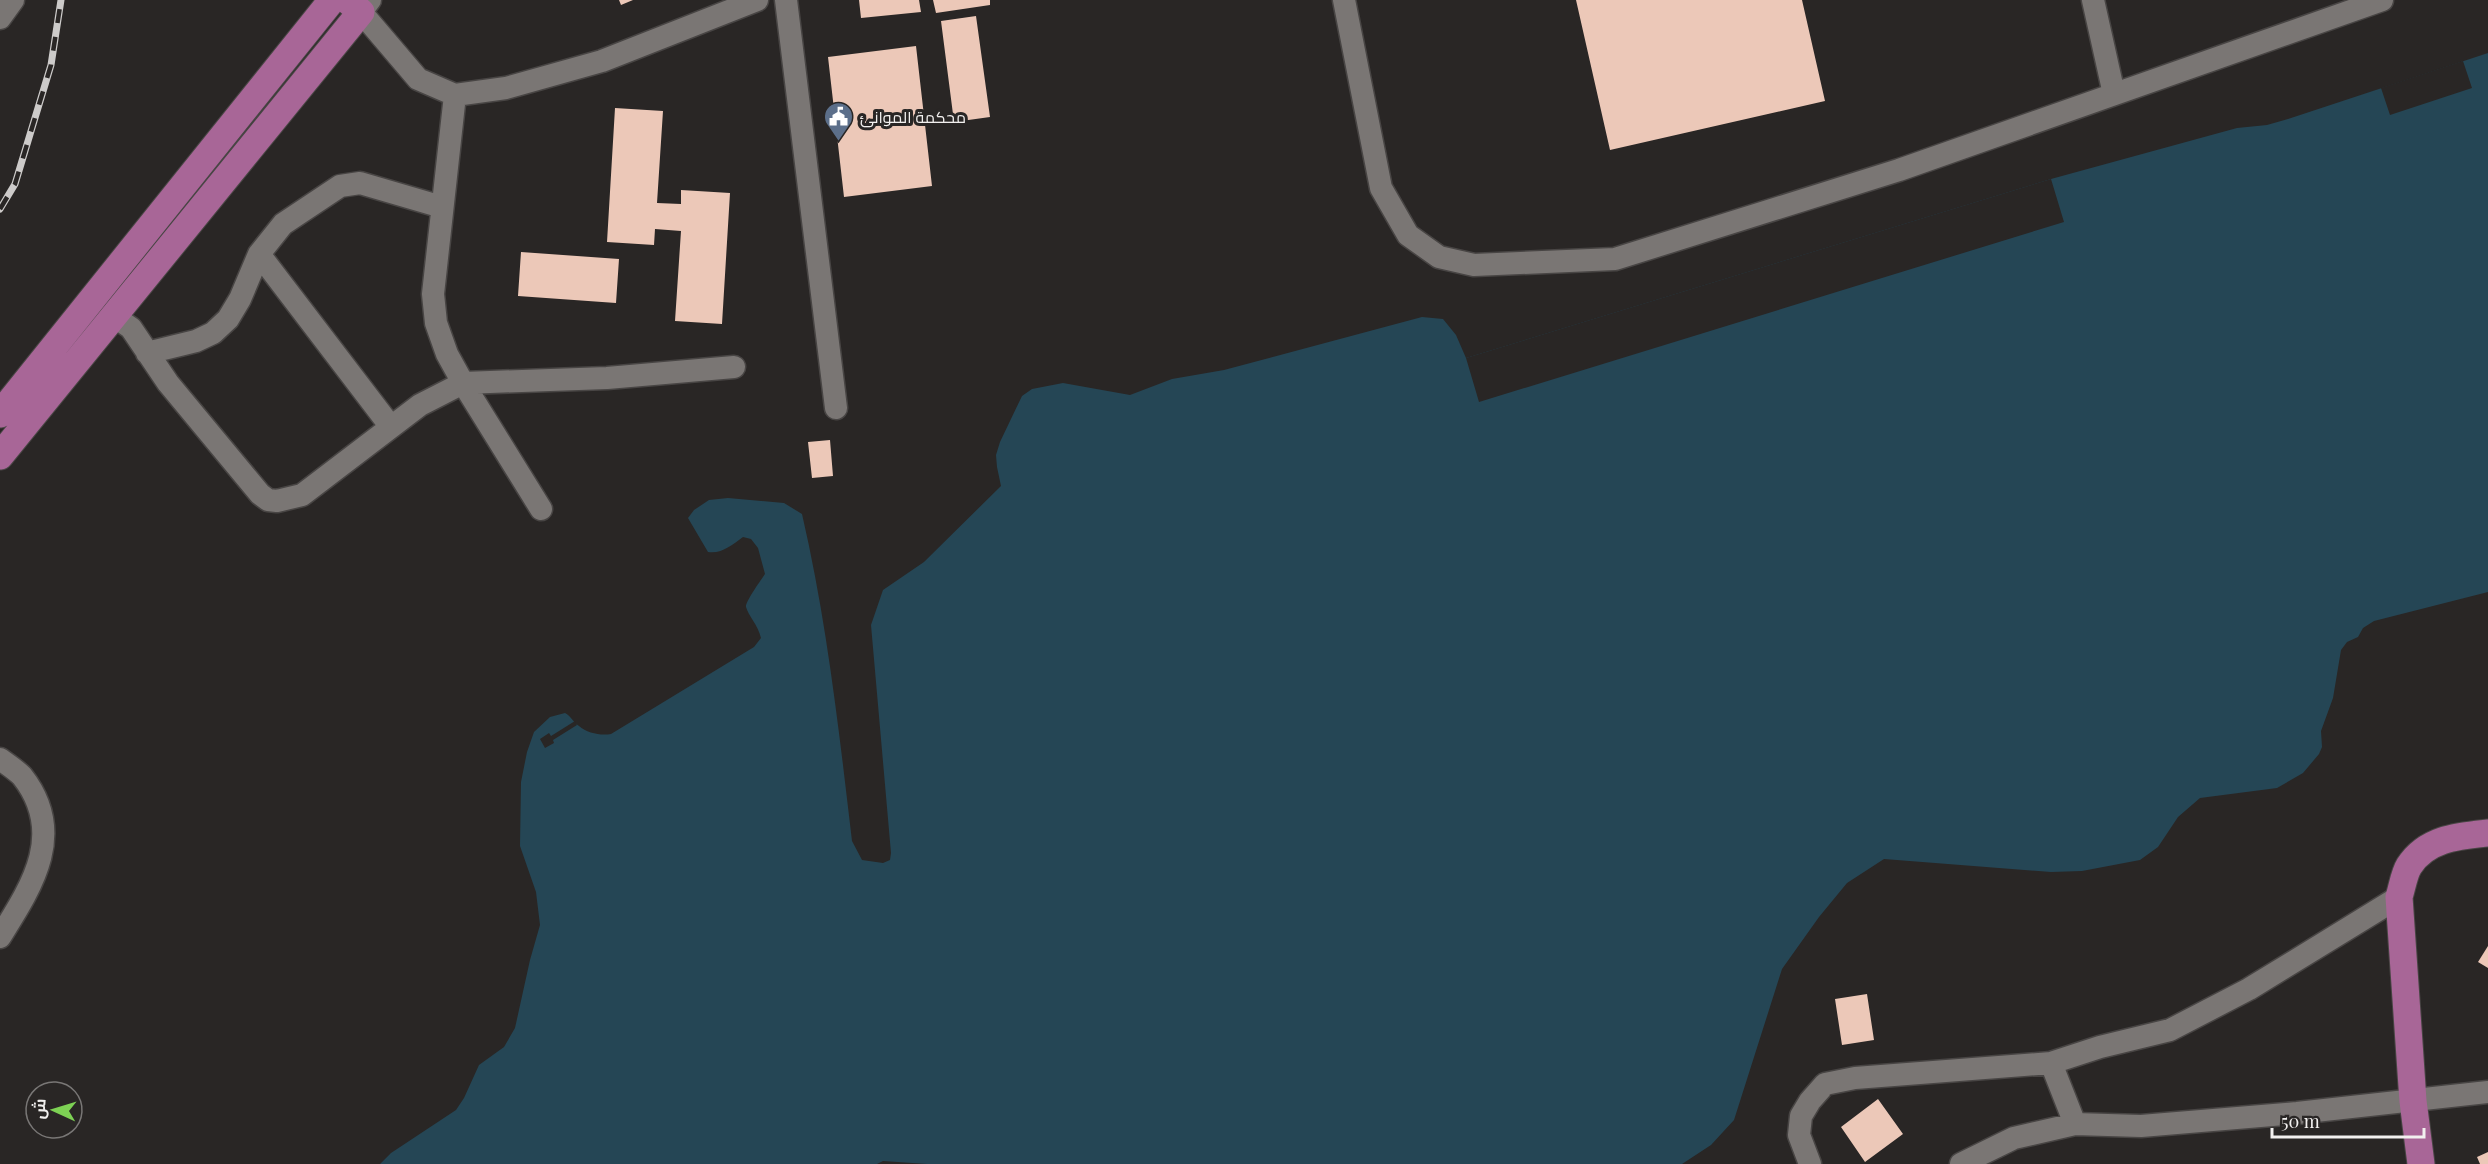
<svg xmlns="http://www.w3.org/2000/svg" width="2488" height="1164" viewBox="0 0 2488 1164" font-family="'Playfair Display',Cairo,serif">
<style>
.water{fill:#254655}
.pier{fill:#292625}
.building{fill:#ecc8b8}
.lines{fill:none;stroke-linecap:round;stroke-linejoin:round}
.minor-casing{stroke:#484544;stroke-width:25}
.major-casing{stroke:#484544;stroke-width:29}
.minor{stroke:#7a7674;stroke-width:22}
.major{stroke:#a86697;stroke-width:27}
.rail-casing{stroke:#cdcbca;stroke-width:7}
.rail{stroke:#292625;stroke-width:4.5;stroke-dasharray:14;stroke-linecap:butt}
.labels{text-anchor:middle;dominant-baseline:central;stroke-width:6;stroke-linejoin:round;paint-order:stroke}
.poi-label{font-size:16px;fill:#f2f0ef;stroke:#292625;text-anchor:start}
</style>
<rect width="100%" height="100%" fill="#292625"/>
<path class="water" d="M2488,53V592L2374,621L2363,628L2358,637L2347,642L2341,650L2333,698L2321,731L2322,747L2319,754L2303,773L2277,788L2200,798L2178,817L2158,847L2140,860L2082,871L2051,872L1884,859L1847,883L1819,917L1782,969L1734,1120L1711,1145L1682,1164H927L883,1161L877,1164H380L391,1153L456,1110L464,1098L479,1065L504,1047L515,1028L530,960L540,925L536,892L520,846L521,782L527,752L534,732L550,717L565,713C571,716 573,722 579,726C587,733 601,736 611,734L754,647L761,638C758,625 748,615 746,607C745,602 761,580 765,574L758,548L751,539L743,537C732,545 722,554 708,552L688,518L694,510L709,500L728,498L784,503L802,514C827,622 839,731 852,841L862,860L883,863L890,860L891,853L871,625L883,590L924,562L1001,486L997,467L996,455L1000,442L1022,396L1032,389L1063,383L1130,395L1172,379L1224,370L1422,317L1443,319L1456,335L1466,358L2051,179L2237,128L2267,125L2288,119Z"/>
<path class="pier" d="M2463,61L2472,88L2390,115L2381,88Z
M2051,179L2064,222L1479,402L1466,358Z
M575,721L577,725L553,740L554,743L545,748L540,739L549,733L551,736Z"/>
<path class="building" d="M619,0H633L621,5Z
M859,0H919L921,12L861,18Z
M933,0H990V5L936,13Z
M1576,0H1802L1825,101L1610,150Z
M976,16L990,117L954,122L941,21Z
M916,46L932,186L844,197L828,57Z
M615,108L663,111L657,203L681,204V190L730,193L722,324L675,321L681,231L655,229L654,245L607,242Z
M521,252L619,259L616,303L518,296Z
M830,440L833,476L812,478L808,442Z
M2488,946V968L2478,962Z
M1867,994L1874,1040L1842,1045L1835,999Z
M1878,1099L1903,1134L1865,1162L1841,1127Z
M2488,1152V1164H2480L2477,1157Z"/>
<g class="lines">
<defs>
<path id="minor" d="M370,0L361,12L418,79L455,95L506,88L602,61L757,0
M786,0L836,408
M1344,0L1381,188L1408,235L1439,257L1474,265L1615,259L1899,170L2382,0
M2093,0L2114,94
M0,18L13,0
M455,95L433,294L436,323L447,354L463,383L541,509
M259,254L391,427
M115,317L131,328L168,383L260,494L268,500L277,501L302,495L420,405L463,383L607,378L734,367
M147,353L196,341L213,333L228,319L240,299L259,254L283,224L340,186L360,183L442,207
M0,759C7,764 16,770 22,776C67,833 32,886 0,937
M2051,1063L2075,1124
M1810,1164L1799,1135L1801,1116L1810,1101L1825,1084L1855,1078L2051,1063L2100,1047L2170,1030L2249,989L2399,897
M1961,1164L2014,1138L2075,1124L2141,1126L2297,1113L2488,1092"/>
<path id="major" d="M0,414L332,0
M0,456L361,12L347,0
M2421,1164L2413,1101L2399,897C2402,888 2404,874 2409,866C2427,838 2459,836 2488,833"/>
</defs>
<use href="#minor" class="minor-casing"/>
<use href="#major" class="major-casing"/>
<use href="#minor" class="minor"/>
<use href="#major" class="major"/>
<defs>
<path id="rail" d="M0,209L15,184L51,65L61,0"/>
</defs>
<use href="#rail" class="rail-casing"/>
<use href="#rail" class="rail"/>
</g>
<defs>
<symbol id="civic-pin" viewBox="-11 -11 22 30"><path d="M0 17L-7.5 6A9.5 9.5 0 1 1 7.5 6Z" fill="#5c6f8a" stroke="#292625"/><path d="M-.6-6.5H3V-4.5H.6V-3L4-1V1h2V6H-6V1h2V-1L-.6-3ZM-1.2 2.5V6h2.4V2.5Z" fill="#fff"/></symbol>
</defs>
<g fill-rule="evenodd">
<use href="#civic-pin" x="822" y="100" width="33" height="45"/>
</g>
<g class="labels">
<g class="poi-label">
<text x="860" y="116">محكمة الموانئ</text>
</g>
</g>
<g transform="translate(54 1110) rotate(274)"><circle r="28" fill="#292625" stroke="#797776" stroke-width="1.5"/>
<path d="M0-4.5L10 22L0 15L-10 22Z" fill="#7dd154"/>
<text y="-9" font-size="16" font-weight="bold" text-anchor="middle" fill="#f2f0ef">ش</text>
</g>
<path d="M2272 1128v9h152v-9" fill="none" stroke="#f2f0ef" stroke-width="3"/>
<text x="2281" y="1128" font-size="18" fill="#f2f0ef" stroke="#292625" stroke-width="4.5" paint-order="stroke">50 m</text>
</svg>
